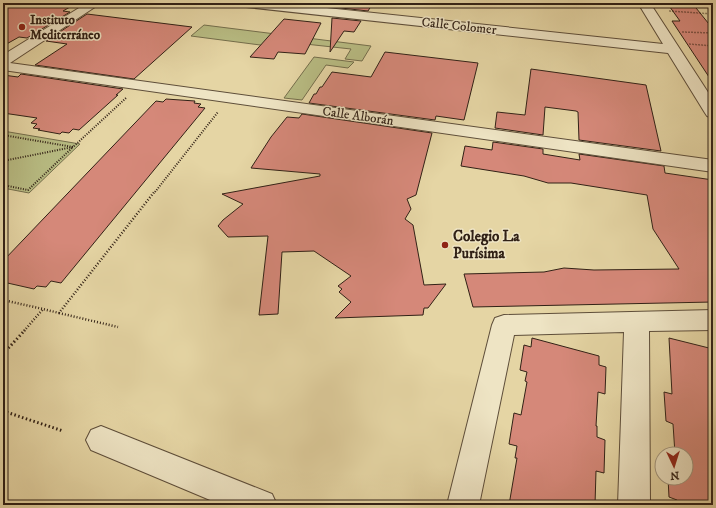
<svg xmlns="http://www.w3.org/2000/svg" width="716" height="508" viewBox="0 0 716 508" font-family="'IM FELL DW Pica',serif">
<style>
.green{fill:#b8bc83;stroke:#746e4c}
.building{fill:#d58879;stroke:#312116}
.lines{fill:none;stroke-linecap:round;stroke-linejoin:round}
.minor-casing{stroke:#5e4e3a;stroke-width:2}
.path-far3{stroke:#312116;stroke-width:1.5;stroke-dasharray:0.5 1;stroke-linecap:butt}
.path-far2{stroke:#312116;stroke-width:2;stroke-dasharray:1 1.5;stroke-linecap:butt}
.path-far1{stroke:#312116;stroke-width:2.5;stroke-dasharray:1 2;stroke-linecap:butt}
.path{stroke:#312116;stroke-width:3;stroke-dasharray:1.5 2.5;stroke-linecap:butt}
.minor{fill:#eee4c4;fill-rule:evenodd}
.poi-dot{fill:#8f2418;stroke:#eee4c4;stroke-width:1.5}
.labels{text-anchor:middle;dominant-baseline:central;stroke-width:3;stroke-linejoin:round;paint-order:stroke}
.far-poi-label{font-size:13px;font-weight:bold;fill:#312116;stroke:#eee4c4;text-anchor:start}
.far-street-label{font-size:13px;fill:#312116;stroke:#eee4c4}
.poi-label{font-size:15px;font-weight:bold;fill:#312116;stroke:#eee4c4;text-anchor:start}
</style>
<rect width="100%" height="100%" fill="#e5d5a4"/>
<filter id="stains"><feTurbulence type="fractalNoise" baseFrequency=".005" numOctaves="4"/><feColorMatrix values="0 0 0 0 .2 0 0 0 0 .09 0 0 0 0 .02 0 0 0 .5 -.17"/></filter>
<radialGradient id="worn" r=".72"><stop offset=".6" stop-color="#630" stop-opacity="0"/><stop offset="1" stop-color="#630" stop-opacity=".3"/></radialGradient>
<path class="green" d="M204,25L371,46L362,61L345,59L351,49L296,43L291,49L191,36Z
M314,57L354,62L348,68L326,65L302,100L284,98Z
M3,131L74,143L80,144L29,193L3,188Z"/>
<path class="building" d="M3,3H77L63,11L70,12L27,38L19,37L3,46Z
M333,3H373L368,11L332,7Z
M667,3H692L713,29V83L672,21H680Z
M87,14L160,23L192,27L134,79L35,65L67,44L46,41Z
M332,18L361,21L354,32L344,31L330,52Z
M284,19L321,23L305,54L278,52L274,59L250,57Z
M385,52L478,63L464,120L436,116L435,120L309,103L314,94H316L320,87H322L332,72L371,77Z
M531,69L646,85L661,151L579,140L578,112L576,111L545,107L543,135L495,128L497,112L525,115Z
M21,74L123,89L116,95H118L79,130L73,129L69,133L62,132L60,134L38,130L40,129L33,128L37,124L31,123L37,118L3,113V75L18,77Z
M166,99L195,101L194,103L201,104L198,107L205,108L61,283L51,281L46,287L37,286L34,289L3,282V261L156,101L163,102Z
M302,114L432,133L416,195L407,199L411,209L405,219L413,225L424,285L446,284L428,308H424L423,315L335,318L351,302L339,292L342,289L338,286L351,276L314,251L282,252L278,314L259,315L268,236L228,237L218,226L223,220L243,204L222,194L320,176V174L251,168L271,137L287,117L299,118Z
M493,142L543,149V154L580,160L579,154L664,166L665,173L713,180V302L473,307L464,274L544,272L564,268L594,270L679,269L653,229L647,195L571,183H548L524,176L461,166L465,146L492,150Z
M532,338L599,356V365L606,367L605,394L598,392L596,426H597V437L605,440L604,473L596,471L595,505H509L517,458H515L517,446L509,444L514,413L521,415L527,382L525,381L527,372L520,370L524,345L531,347Z
M669,338L713,349V505H677V500L669,497L668,478H686V454H675L673,424L666,421L664,392L672,394Z"/>
<g class="lines">
<defs>
<path id="minor" d="M87,3H101L10,63L713,160V172L3,70V55Z
M240,3H280L663,44L638,3H650L713,100V118L707,116L705,113L668,53L246,7L242,6Z
M713,310V330L649,331L650,505H618L624,332L514,335L479,505H447L492,325L495,318L504,315Z
M101,426L272,494L277,505H222L91,450L86,440L91,430Z"/>
</defs>
<use href="#minor" class="minor-casing"/>
<path class="path-far3" d="M669,11L713,14
M682,32L713,33
M689,44L713,46"/>
<path class="path-far2" d="M3,135L73,147L28,190L3,185
M3,161L73,147L126,98
M155,192L218,112"/>
<path class="path-far1" d="M3,300L43,309
M59,313L118,327
M24,331L43,309L59,313L155,191"/>
<path class="path" d="M3,354L25,330
M3,411L63,431"/>
<use href="#minor" class="minor"/>
</g>
<g class="poi-dot">
<circle cx="22" cy="27" r="4"/>
<circle cx="445" cy="245" r="4"/>
</g>
<g class="labels">
<g class="far-poi-label">
<text x="30" y="20">Instituto<tspan x="30" dy="15">Mediterráneo</tspan></text>
</g>
<g class="far-street-label">
<text transform="translate(459 26) rotate(6)">Calle Colomer</text>
<text transform="translate(358 116) rotate(8)">Calle Alborán</text>
</g>
<g class="poi-label">
<text x="453" y="236">Colegio La<tspan x="453" dy="17">Purísima</tspan></text>
</g>
</g>
<rect width="716" height="508" fill="none" stroke="#e5d5a4" stroke-width="16"/>
<rect x="4" y="4" width="708" height="500" fill="none" stroke="#312116" stroke-width="2"/>
<rect x="8" y="8" width="700" height="492" fill="none" stroke="#312116"/>
<g transform="translate(674 466) rotate(176)"><circle r="19" fill="#eee4c4" stroke="#a2967e"/>
<path d="M0-3L7 15L0 10L-7 15Z" fill="#8f2418"/>
<text y="-6" font-size="11" font-weight="bold" text-anchor="middle" fill="#312116">N</text>
</g>
<rect width="100%" height="100%" filter="url(#stains)"/>
<rect width="100%" height="100%" fill="url(#worn)"/>
</svg>
